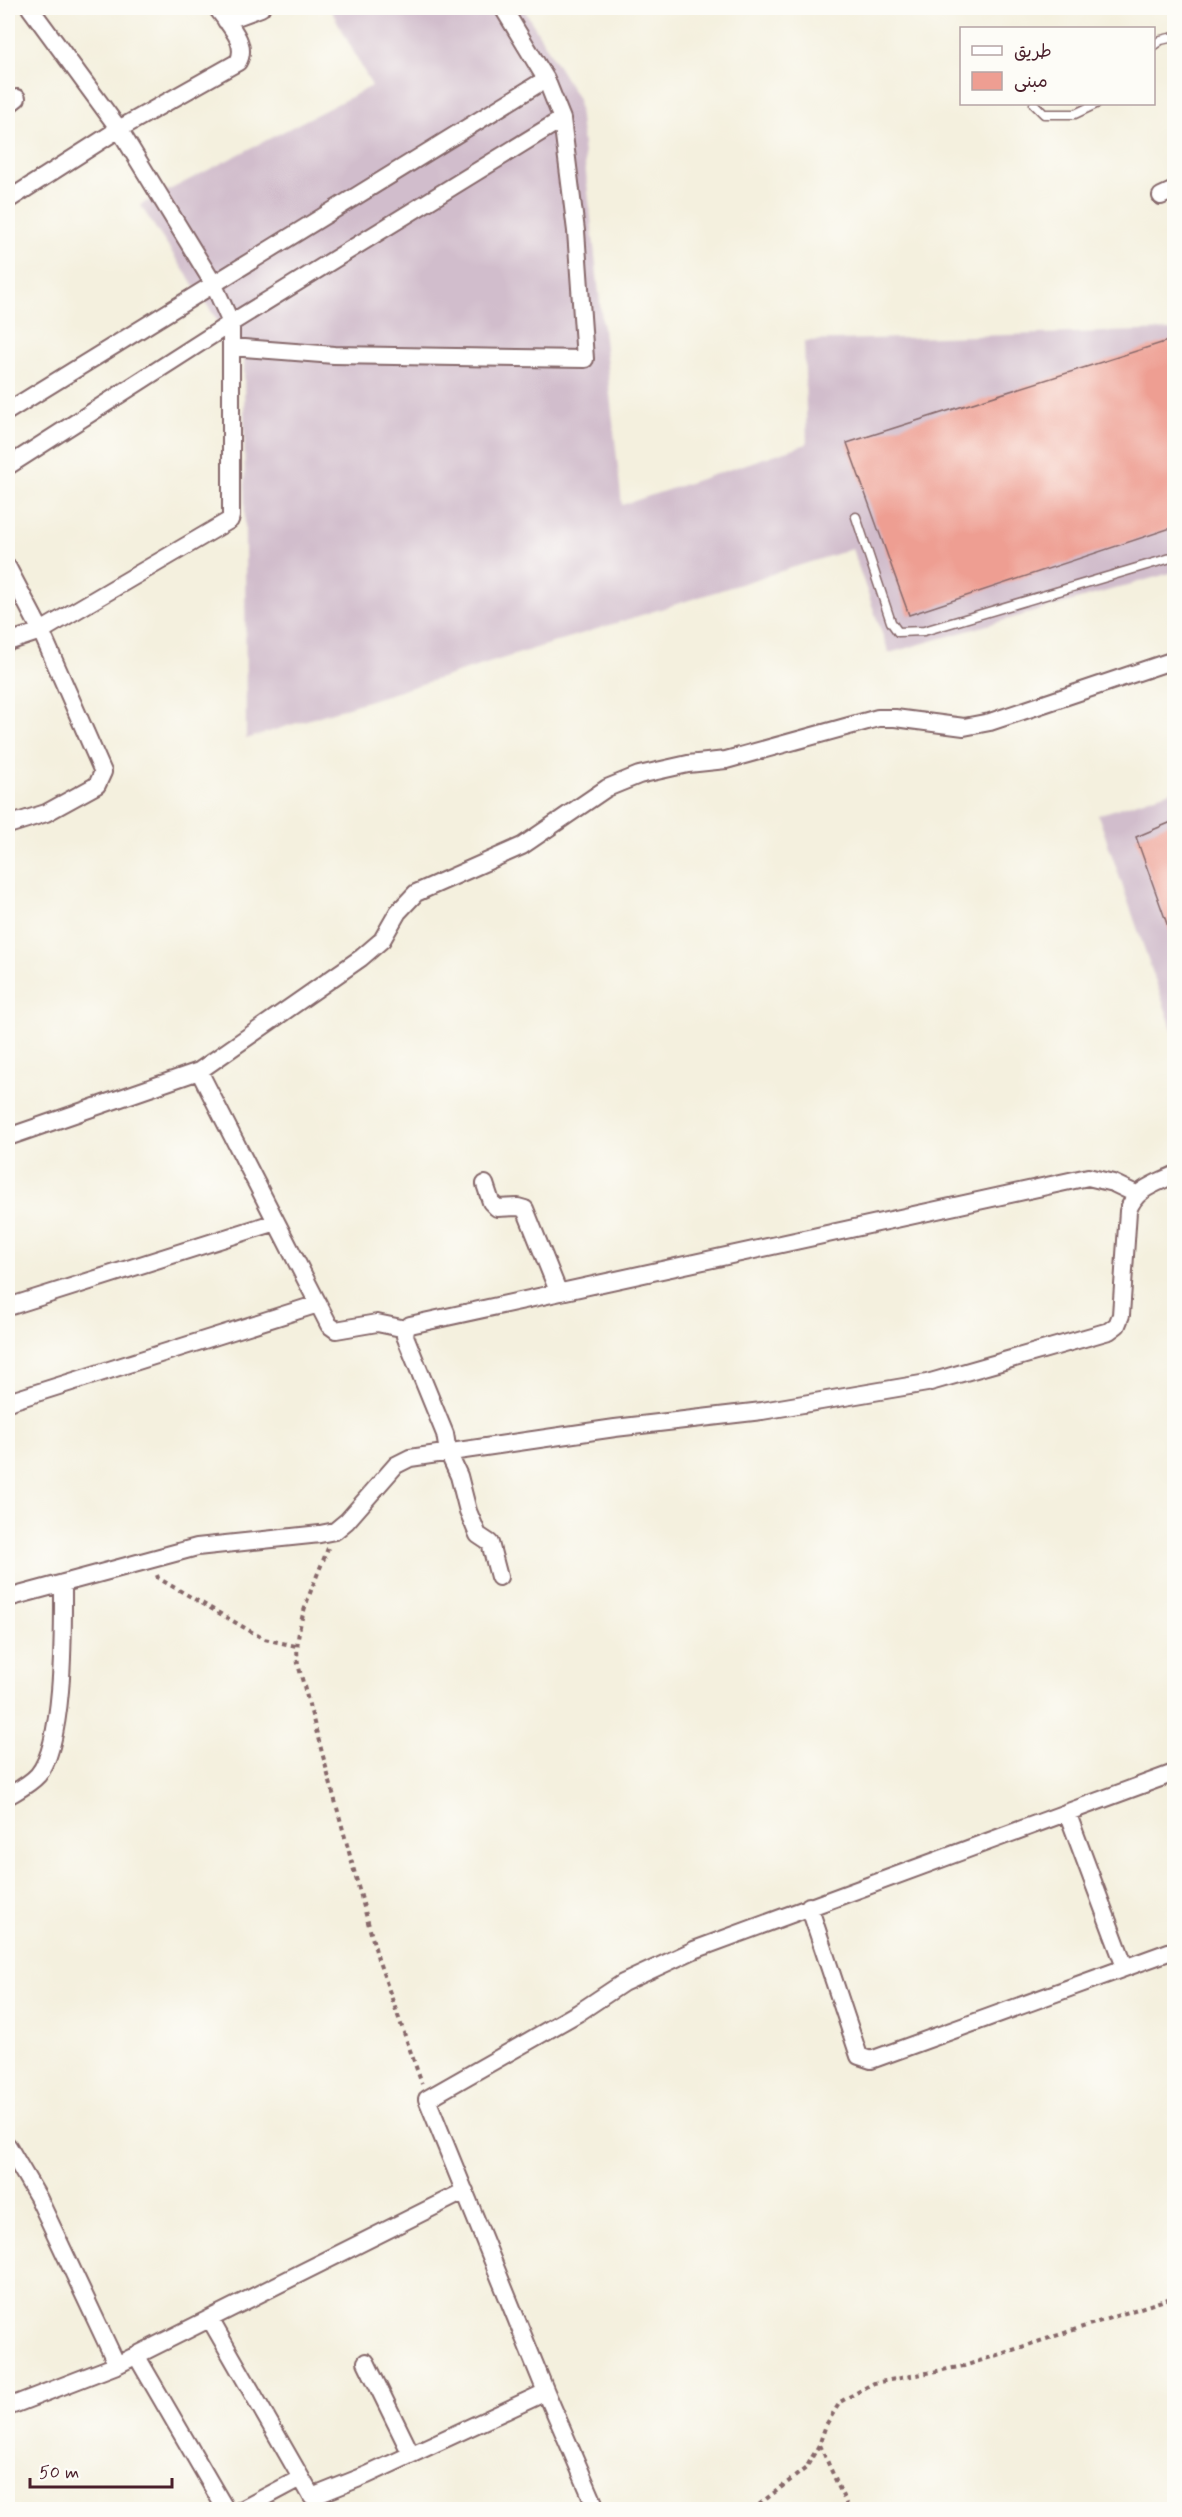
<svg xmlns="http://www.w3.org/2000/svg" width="1182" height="2517" viewBox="0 0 1182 2517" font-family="Mynerve,'Playpen Sans Arabic',sans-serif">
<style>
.industrial{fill:#d1bdcc}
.building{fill:#ee9e92}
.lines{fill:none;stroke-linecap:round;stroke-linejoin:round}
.service-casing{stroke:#86686a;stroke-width:11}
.minor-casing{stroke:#86686a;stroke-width:20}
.path{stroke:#86686a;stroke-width:4;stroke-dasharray:4.5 4.5;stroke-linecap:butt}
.service{stroke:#fff;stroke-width:8}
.minor{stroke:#fff;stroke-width:16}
</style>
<rect width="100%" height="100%" fill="#fdfcf7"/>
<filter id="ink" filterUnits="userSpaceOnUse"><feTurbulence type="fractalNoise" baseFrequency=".0167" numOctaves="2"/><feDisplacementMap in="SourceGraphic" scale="12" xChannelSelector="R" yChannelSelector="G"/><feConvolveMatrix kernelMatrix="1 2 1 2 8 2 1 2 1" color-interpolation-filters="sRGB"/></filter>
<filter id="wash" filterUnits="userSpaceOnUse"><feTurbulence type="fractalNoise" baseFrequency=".008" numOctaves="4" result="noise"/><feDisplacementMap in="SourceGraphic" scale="24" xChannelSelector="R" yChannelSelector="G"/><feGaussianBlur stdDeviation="1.35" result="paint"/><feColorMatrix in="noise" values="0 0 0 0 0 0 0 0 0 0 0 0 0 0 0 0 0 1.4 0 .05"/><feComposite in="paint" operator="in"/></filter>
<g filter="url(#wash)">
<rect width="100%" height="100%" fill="#f4f0de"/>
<path class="industrial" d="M330,8H523L578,99L622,505L807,444L804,341L1174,330V572L889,653L852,549L246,739L244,360L140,205L372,86Z
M1174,790V1034L1098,815Z"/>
<g id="blocks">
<path class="building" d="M1174,339V527L909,615L847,443Z
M1174,821V938H1172L1136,837Z"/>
</g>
</g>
<g filter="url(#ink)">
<use href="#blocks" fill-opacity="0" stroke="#86686a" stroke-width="1.5"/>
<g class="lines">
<defs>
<path id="service" d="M1154,45L1161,40L1174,37
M1034,104L1044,114H1075L1096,104
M856,517L891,622L898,632L924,631L1174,557"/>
<path id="minor" d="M226,21L261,8
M8,105L17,98
M1161,196L1174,190
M8,200L119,129L238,62C249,43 227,23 217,8
M231,347L334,355L585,359L576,231L562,119L546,79L503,8
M8,411L546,79
M8,466L231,323L562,119
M8,568L41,631L103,772L97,785L46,813L8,825
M8,642L41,631L230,520L231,516V323L213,283L119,129L30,8
M199,1071L329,1325L336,1330L377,1323L406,1329
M8,1137L199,1071L361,958L382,940L398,912L416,893L522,846L607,788L639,775L688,764L726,760L878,718H895L964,727L990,722L1174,660
M485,1184L491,1202L497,1208L518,1207L525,1209L558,1291
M8,1307L276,1222
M8,1402L318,1304
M499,1577L490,1543L478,1535L468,1511L459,1476L448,1452L445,1434L405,1336L406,1329L410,1325L1088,1177L1113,1183L1136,1194
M8,1598L197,1547L320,1534L335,1531L347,1521L396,1465L410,1458L615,1428L762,1411L927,1383L1109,1331L1117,1325L1121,1315L1128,1211C1135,1189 1155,1184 1174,1175
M8,1796C18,1790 30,1784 38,1775C65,1743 63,1626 63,1583
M1067,1812L1125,1967
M809,1906L859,2056L871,2060L1174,1950
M8,2146L38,2197L117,2365
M210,2319L312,2497L367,2475L546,2392
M136,2355L226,2510
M366,2362L411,2454
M8,2407L117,2365L465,2191
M241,2510L301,2478
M597,2510L546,2392L427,2099L578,2013L623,1983L694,1950L1174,1773"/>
</defs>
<use href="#service" class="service-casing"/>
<use href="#minor" class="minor-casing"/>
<path class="path" d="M328,1548C314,1585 293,1624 298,1664L378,1959L422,2084
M157,1575L158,1578L264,1639L296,1646
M820,2445L849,2510
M752,2510L806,2468L819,2445L826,2425L840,2402L874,2383L964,2366L1174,2297"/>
<use href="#service" class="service"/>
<use href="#minor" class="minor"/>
</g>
</g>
<rect width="1182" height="2517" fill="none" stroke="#fdfcf7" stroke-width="30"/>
<rect x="960" y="27" width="195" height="78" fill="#fdfcf7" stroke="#b5a4a5" stroke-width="1.5"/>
<rect x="972" y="46" width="30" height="9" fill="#ffffff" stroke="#b5a4a5" stroke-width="1.5"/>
<text x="1014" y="57" font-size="18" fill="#4a1f2b">طريق</text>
<rect x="972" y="72" width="30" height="18" fill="#ee9e92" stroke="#b5a4a5" stroke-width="1.5"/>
<text x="1014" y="87" font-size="18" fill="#4a1f2b">مبنى</text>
<path d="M30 2478v9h142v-9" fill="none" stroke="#4a1f2b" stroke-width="3"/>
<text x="39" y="2478" font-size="18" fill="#4a1f2b" stroke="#fdfcf7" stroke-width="4.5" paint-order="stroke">50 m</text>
</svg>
